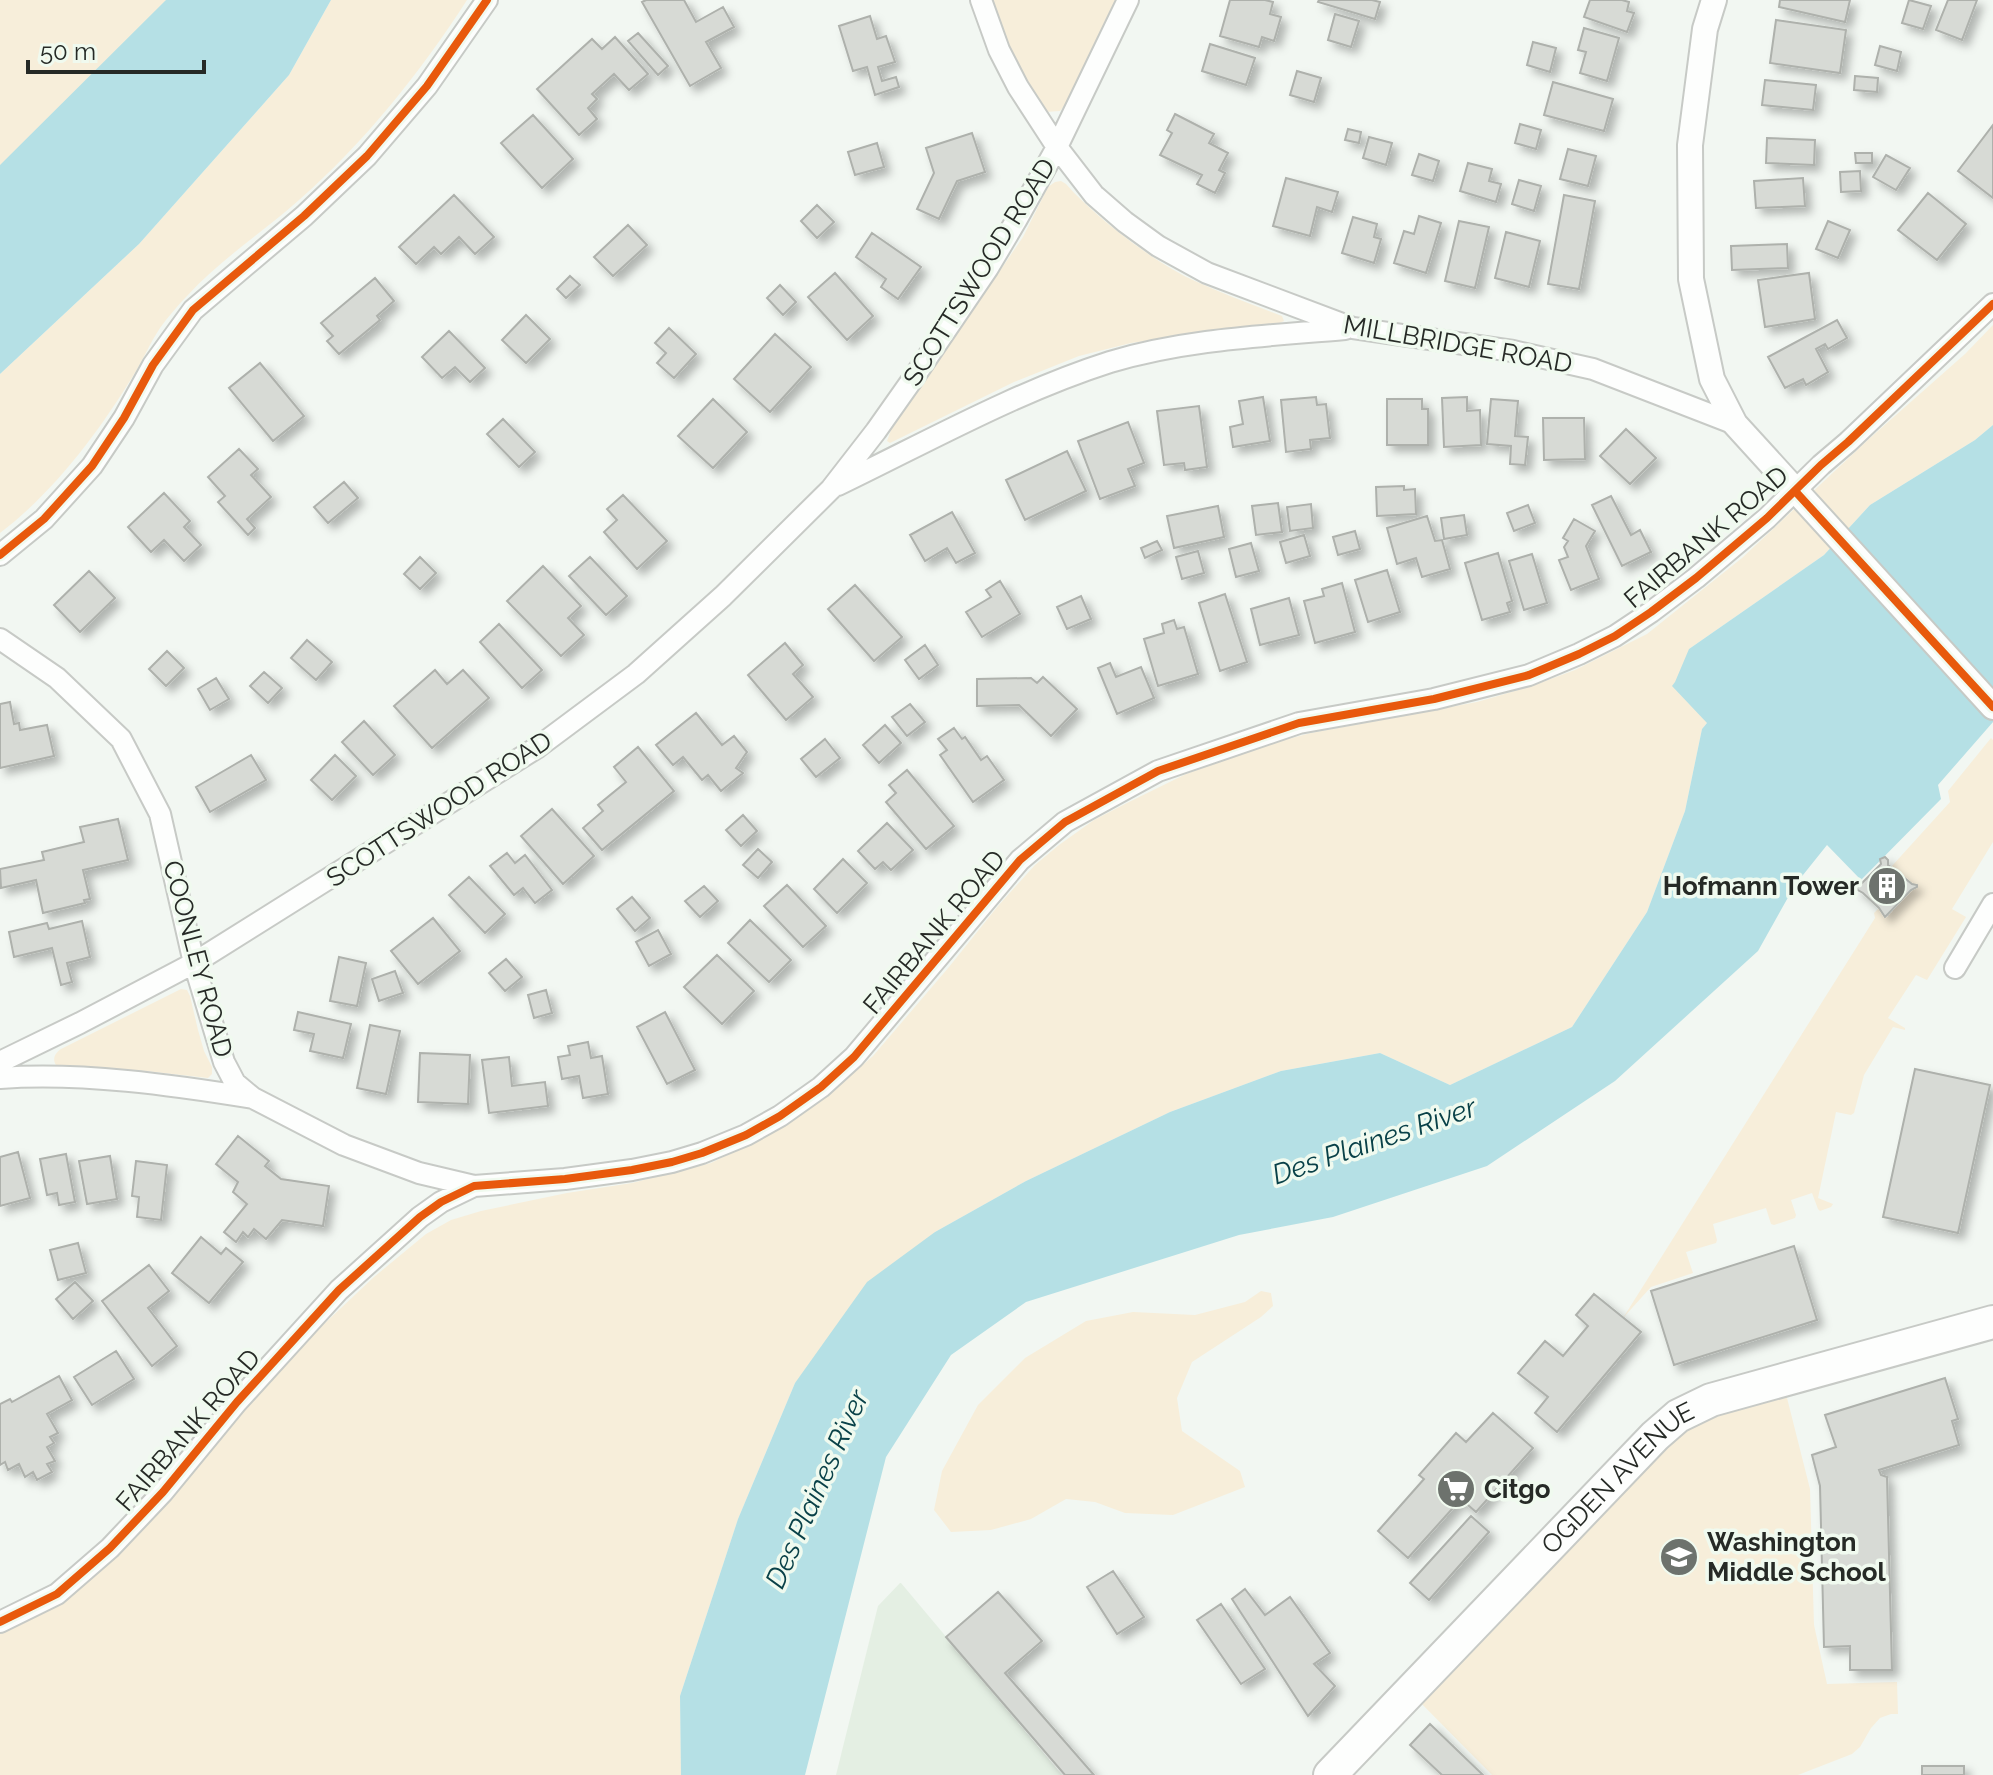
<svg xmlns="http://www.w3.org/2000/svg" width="1993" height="1775" viewBox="0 0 1993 1775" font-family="Raleway,sans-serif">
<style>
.built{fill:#e4efe3}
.green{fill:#f7eeda}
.water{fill:#b5e0e5}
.building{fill:#d7dad5;stroke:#aeb1ac;stroke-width:2;filter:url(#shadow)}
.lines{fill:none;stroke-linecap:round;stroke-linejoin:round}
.minor-casing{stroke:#c7cac6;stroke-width:24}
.tertiary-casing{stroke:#c7cac6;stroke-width:28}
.primary-casing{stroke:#c7cac6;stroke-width:36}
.minor{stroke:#fdfefd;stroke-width:20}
.tertiary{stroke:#fdfefd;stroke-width:24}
.primary{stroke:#fdfefd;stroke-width:32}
.cycleway-casing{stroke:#f0faef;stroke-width:13}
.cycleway{stroke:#e8590c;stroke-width:8}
.labels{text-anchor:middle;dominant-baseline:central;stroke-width:7;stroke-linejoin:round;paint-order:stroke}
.street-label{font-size:26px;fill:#262a26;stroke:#f0faef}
.poi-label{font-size:26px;font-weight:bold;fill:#262a26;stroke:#f0faef;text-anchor:start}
.water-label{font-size:28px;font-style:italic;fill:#094148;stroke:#f0faef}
</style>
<defs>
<filter id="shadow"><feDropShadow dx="6" dy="6" stdDeviation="4" flood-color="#0004"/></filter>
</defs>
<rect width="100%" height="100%" fill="#f2f7f2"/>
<path class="built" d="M900,1583H901L1062,1775H836L878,1606Z"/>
<path class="green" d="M0,0H167L0,167Z
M331,0H467C420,73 364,143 299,200C263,232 221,259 188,295C178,305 168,317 160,328C150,343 143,360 133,376C98,433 54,492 0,533V374L139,244L289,75Z
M993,0H1116L1072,96L1060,111L1045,112L1038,106L1008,47Z
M1061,181L1066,184C1094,216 1156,264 1195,281C1223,294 1253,305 1282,316L1284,321L1275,325L1234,328L1131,343L1079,356L1014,382L890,443L887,441L891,430L1023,237L1048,187L1055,182Z
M1993,325V425L1975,440L1870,505L1824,555L1689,649L1707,723L1702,729L1685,811L1647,912L1572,1027L1450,1085L1380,1053L1281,1071L1170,1112L1026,1181L935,1232L795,1383L738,1519L680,1696L681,1775H0V1633L28,1619L124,1548L192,1473L290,1356L374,1277L426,1234L451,1220L481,1211L567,1193L632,1183L711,1163L774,1132L832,1091L873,1056L949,967L998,906L1035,865L1059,845L1094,820L1127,803L1186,774L1269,744L1311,733L1477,702L1529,687L1575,670L1647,634L1742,558L1870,438L1965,354Z
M1991,738L1993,740V842L1952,909L1966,917L1927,980L1916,975L1888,1018L1905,1028V1030L1893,1027L1864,1075L1854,1113L1851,1115L1836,1112L1818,1198L1833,1204L1831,1207L1820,1211L1818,1209L1812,1193L1791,1200L1796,1215L1795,1218L1774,1225L1771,1224L1766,1208L1713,1224L1717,1240L1716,1243L1686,1252L1693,1273L1651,1287L1623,1318L1875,918L1874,913L1879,908L1883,916L1887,917L1911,890L1917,887L1916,884H1912L1891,867L1950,802L1948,791Z
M181,989L187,990L190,996L198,1030L204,1051L212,1067V1074L208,1078L146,1071L56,1065C52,1059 55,1053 61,1049Z
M1261,1291L1271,1293L1273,1306L1261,1317L1192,1362L1177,1398L1182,1431L1240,1471L1245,1487L1173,1515L1125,1513L1095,1502L1066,1499L1031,1519L991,1530L951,1532L934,1510L942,1471L978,1405L1025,1358L1086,1321L1133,1312L1195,1315L1245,1302Z
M1784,1386L1810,1489L1814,1625L1827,1684L1897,1682L1898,1714H1891L1880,1718L1871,1728L1860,1747L1852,1754L1798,1775H1492L1413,1695L1661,1437Z"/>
<path class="water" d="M166,0H331L289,75L139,244L0,374V165Z
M1993,425V722L1938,785L1941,799L1861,880L1827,845L1795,885L1758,951L1615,1081L1487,1166L1333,1217L1239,1235L1026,1302L951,1355L886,1457L805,1775H681L680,1696L738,1519L795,1383L867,1282L935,1232L1026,1181L1170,1112L1281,1071L1380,1053L1450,1085L1572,1027L1647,912L1685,811L1702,729L1707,723L1672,686L1675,682L1689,649L1824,555L1870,505L1975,440Z"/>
<path class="building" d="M646,0H684L696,22L723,7L734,27L706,42L721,68L690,86L642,2Z
M1230,0H1265L1273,2L1270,14L1281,17L1274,41L1262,37L1259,47L1220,36Z
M1319,0H1372L1380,2L1375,19L1318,2Z
M1590,0H1622L1629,2L1627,11L1634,13L1627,32L1584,17Z
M1780,0H1850L1845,22L1779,7Z
M1909,0L1931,6L1923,29L1902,23Z
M1948,0H1977L1962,40L1936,30Z
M1335,14L1359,21L1351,47L1328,40Z
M870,16L877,39L886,36L895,62L878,67L882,81L896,77L899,87L875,95L867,67L853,71L839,26Z
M1776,20L1846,30L1840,73L1770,63Z
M1584,28L1619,38L1607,81L1580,73L1586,52L1578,50Z
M638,33L668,66L658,75L628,41Z
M615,37L648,74L629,90L614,74L592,94L597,99L588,108L597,119L579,135L537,89L592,39L602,49Z
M1533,42L1556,48L1550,72L1527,65Z
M1210,44L1255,58L1246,85L1202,71Z
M1880,46L1901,52L1897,71L1875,65Z
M1297,71L1321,78L1314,102L1290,95Z
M1855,76L1878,78L1877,92L1854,90Z
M1765,80L1816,85L1813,110L1762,105Z
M1553,82L1613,99L1604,131L1544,115Z
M1175,114L1214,134L1209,143L1228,153L1219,170L1225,173L1215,193L1197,184L1202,175L1160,155L1172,133L1167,130Z
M533,115L573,159L542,188L501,143Z
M1520,124L1541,130L1536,149L1515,143Z
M1993,125V198L1958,171Z
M1348,129L1361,132L1359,143L1345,140Z
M972,133L985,172L957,181L939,219L917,209L934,173L926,148Z
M1369,137L1392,143L1386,165L1363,158Z
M1767,138L1815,140L1814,165L1766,163Z
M877,143L884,167L855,175L848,152Z
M1568,149L1596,156L1588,186L1560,179Z
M1855,153H1872V163H1856Z
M1419,154L1439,161L1433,181L1412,175Z
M1886,155L1910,168L1896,190L1873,177Z
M1468,163L1492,169L1489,181L1501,184L1496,202L1460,191Z
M1860,171L1861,191L1841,192L1840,172Z
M1286,178L1338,192L1332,212L1317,207L1310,236L1273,226Z
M1803,178L1805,206L1756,208L1754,181Z
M1519,180L1541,186L1534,211L1512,204Z
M1928,193L1966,224L1937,260L1898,230Z
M454,195L494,237L475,254L459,237L441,254L434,247L416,264L399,247Z
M1564,195L1595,201L1579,289L1548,284Z
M817,205L834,222L817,238L801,221Z
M1419,216L1441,223L1426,273L1394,263L1404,231L1414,234Z
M1353,217L1377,224L1374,237L1381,239L1374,263L1342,253Z
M1459,221L1489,227L1475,288L1445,281Z
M1828,221L1850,230L1838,258L1816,249Z
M628,225L647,245L613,276L594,257Z
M1506,232L1540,241L1529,287L1495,278Z
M872,233L921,267L898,299L881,287L886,279L856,257Z
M1787,244L1788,268L1732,270L1731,246Z
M835,273L873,316L847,340L808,297Z
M1809,273L1815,319L1765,327L1758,280Z
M570,276L580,285L566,298L557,289Z
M375,278L394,301L377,316L380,320L339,354L327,341L333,336L321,323Z
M780,285L796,302L783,315L767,298Z
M526,315L550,339L526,363L502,340Z
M1837,320L1847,338L1828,349L1825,344L1816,349L1828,372L1806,385L1803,379L1785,388L1768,357Z
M669,328L696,354L674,378L657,363L666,353L655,343Z
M449,331L485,368L470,382L455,367L442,378L422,357Z
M775,334L811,367L770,412L734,379Z
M260,363L304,416L273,441L229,388Z
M1263,397L1270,441L1233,447L1230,427L1243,424L1239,401Z
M1316,397L1317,405L1326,404L1330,438L1310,440L1311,449L1286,452L1281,400Z
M1467,397V411L1480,410L1481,445L1444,447L1442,398Z
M713,399L747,432L713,468L678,436Z
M1387,399H1422V409H1428V445H1387Z
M1491,399L1518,401L1515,436L1528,437L1525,465L1510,464L1511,446L1487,444Z
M1199,406L1207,467L1185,470L1184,463L1164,465L1157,411Z
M1543,418H1584L1585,459L1544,460Z
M503,419L535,452L519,467L487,434Z
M1128,422L1144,463L1128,469L1135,486L1100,499L1078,441Z
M1626,429L1656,458L1630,484L1600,456Z
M239,449L258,469L251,475L271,497L247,519L255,528L248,535L218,502L225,496L208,477Z
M1067,451L1086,491L1025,520L1006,480Z
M344,482L358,498L328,523L314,507Z
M1404,486V490L1415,489L1416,514L1377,516L1376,487Z
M164,493L190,521L184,527L201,545L184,561L164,540L151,552L128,527Z
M623,495L667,541L637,569L604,532L617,520L607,509Z
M1611,496L1631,535L1640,530L1651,552L1622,566L1592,505Z
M1278,503L1282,532L1256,535L1252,506Z
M1311,504L1313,528L1290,531L1287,507Z
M1528,505L1535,523L1514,531L1507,513Z
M1218,506L1224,537L1174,548L1167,516Z
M952,512L975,553L956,563L947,548L925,561L910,535Z
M1464,515L1467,535L1444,539L1441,518Z
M1427,516L1435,541L1442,540L1450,569L1422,577L1416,558L1397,564L1387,528Z
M1574,519L1595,531L1586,546L1599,579L1571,590L1559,560L1568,557L1564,547L1568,541L1563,538Z
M1355,531L1360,549L1338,555L1333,537Z
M1304,535L1310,556L1286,563L1280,542Z
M1157,541L1162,550L1145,558L1141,548Z
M1251,543L1259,571L1236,577L1229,549Z
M1198,551L1204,573L1182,579L1176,557Z
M1498,553L1512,601L1507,603L1510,612L1482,620L1465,563Z
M1532,554L1547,603L1524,610L1509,561Z
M420,557L436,573L420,589L404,574Z
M590,557L627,596L606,615L569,576Z
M543,566L581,606L568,618L584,635L561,656L507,601Z
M1387,570L1400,612L1368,622L1355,580Z
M89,571L115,598L80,632L54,605Z
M1000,581L1020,614L982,637L966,612L991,597L986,590Z
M1342,583L1355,632L1315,643L1304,601L1324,596L1322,589Z
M855,585L902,637L874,661L828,609Z
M1225,594L1247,662L1220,671L1199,603Z
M1081,596L1091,619L1067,629L1057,607Z
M1289,598L1299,635L1260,645L1251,609Z
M1174,620L1177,629L1184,627L1198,674L1158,686L1144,639L1164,633L1162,624Z
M499,624L542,670L522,688L480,642Z
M307,640L332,662L316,680L291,658Z
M785,643L803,665L793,674L813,697L786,720L748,675Z
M925,645L938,665L919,679L905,660Z
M167,651L184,668L166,686L149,669Z
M1110,663L1116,677L1141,667L1154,698L1117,714L1098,668Z
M435,670L447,684L463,670L489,698L432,748L394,706Z
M264,672L282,688L268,703L250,686Z
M1043,677L1077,709L1051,736L1019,705L977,706V679L1031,678L1037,683Z
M216,678L229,699L210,710L198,689Z
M10,702L14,724L19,723L20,730L47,725L54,756L0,768V704Z
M910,704L925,722L907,736L892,717Z
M696,713L722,745L734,736L747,752L736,768L743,773L721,791L708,775L702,780L683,757L673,765L656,745Z
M364,721L395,755L373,775L342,742Z
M885,725L901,743L879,763L863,745Z
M954,728L962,739L965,737L981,760L987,756L1004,780L973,802L940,755L947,750L938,739Z
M825,739L840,758L816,777L801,759Z
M638,747L674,791L602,850L583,828L603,811L598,805L626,782L614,767Z
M251,755L266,780L210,812L196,787Z
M335,755L356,776L332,800L311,780Z
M907,770L954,826L926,849L886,802L896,793L889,785Z
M552,809L594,856L563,884L521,836Z
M743,815L757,831L741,846L726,830Z
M118,819L128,860L83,870L90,899L84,900L85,903L43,913L36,880L1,888L0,869L44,860L42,852L84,842L80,827Z
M887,823L913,850L891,870L883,862L875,869L858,851Z
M758,849L772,862L758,878L743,865Z
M507,853L515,863L525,855L552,890L535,903L523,888L514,895L490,866Z
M1885,857L1888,860V865L1891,867L1912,884L1917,885V887L1911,890L1885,917L1879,908L1863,893L1856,889L1881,864L1880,859Z
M843,859L867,883L837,913L814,889Z
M469,877L505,914L485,933L449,895Z
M787,885L826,926L803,947L764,906Z
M704,886L718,901L700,917L685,901Z
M632,897L650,918L635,931L617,909Z
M433,918L460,951L418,984L391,951Z
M750,920L791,960L769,982L728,943Z
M82,921L90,957L67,963L72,982L61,985L52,948L14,957L9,932L47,923L49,929Z
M658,930L671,954L649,966L636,942Z
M717,955L754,991L722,1024L684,987Z
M339,957L366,963L357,1006L330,1001Z
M506,959L522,977L505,991L489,973Z
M395,971L403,993L379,1001L372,979Z
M546,990L552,1013L534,1018L528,995Z
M298,1012L351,1024L343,1058L310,1051L314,1034L294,1030Z
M665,1012L695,1070L667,1084L637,1027Z
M370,1025L400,1031L386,1094L357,1088Z
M588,1042L591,1058L602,1056L608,1094L583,1098L579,1076L562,1079L558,1057L570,1055L568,1046Z
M420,1053L470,1055L468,1104L418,1102Z
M509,1057L512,1086L545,1082L548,1106L489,1113L482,1060Z
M1915,1069L1990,1085L1958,1233L1883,1217Z
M238,1136L269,1161L265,1166L281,1179L329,1186L323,1226L282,1220L266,1239L254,1229L248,1237L243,1232L236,1242L224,1232L247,1204L233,1192L238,1182L216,1164Z
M18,1152L30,1198L0,1206V1157Z
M66,1154L75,1202L59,1205L57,1193L47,1195L40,1159Z
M110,1156L117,1199L87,1204L79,1161Z
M136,1161L167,1165L161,1220L137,1217L139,1197L132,1196Z
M201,1237L221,1254L226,1248L243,1262L209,1303L172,1273Z
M78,1243L86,1273L58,1280L50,1250Z
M1794,1246L1817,1320L1674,1365L1651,1291Z
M149,1265L169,1291L148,1308L177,1346L152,1366L102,1301Z
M75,1282L93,1301L73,1319L56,1299Z
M1594,1294L1641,1332L1557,1432L1535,1413L1548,1397L1518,1373L1545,1341L1563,1356L1588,1326L1576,1315Z
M116,1351L134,1379L92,1405L74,1377Z
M59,1376L72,1400L47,1414L58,1433L50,1437L54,1443L47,1447L55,1461L47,1464L52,1472L37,1480L33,1472L25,1477L19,1464L8,1470L5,1462L0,1465V1404L10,1399L12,1402Z
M1945,1378L1958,1419L1952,1421L1959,1445L1879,1470L1881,1475L1887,1477L1892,1670H1850V1646L1824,1647L1820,1486L1812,1455L1836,1447L1825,1415Z
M1493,1413L1533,1448L1476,1512L1461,1499L1408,1558L1378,1531L1424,1479L1419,1475L1456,1433L1466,1442Z
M1471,1516L1489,1532L1429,1600L1410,1583Z
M1113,1571L1144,1617L1117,1634L1087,1587Z
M1245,1589L1265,1615L1290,1597L1330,1653L1314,1664L1335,1686L1308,1716L1232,1599Z
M998,1592L1042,1641L1005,1673L1094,1775H1065L946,1637Z
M1221,1604L1265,1669L1241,1684L1197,1620Z
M1430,1724L1483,1775H1442L1410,1745Z
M1922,1766H1964V1775H1922Z"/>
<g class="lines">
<defs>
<path id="minor" d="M981,0L999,50L1018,87L1057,147L1094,195L1125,222L1158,246L1207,273L1353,328L1513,351L1593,369L1735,424
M838,485C927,442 1016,392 1110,362C1186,339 1267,336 1345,329
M0,555L44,519L92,466L124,418L153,365L193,310L304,216L367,156L427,86L487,0
M0,639L57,678L121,739L160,814L194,963L224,1062L235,1083L253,1098L344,1145L419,1173L474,1186
M1955,968L1993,904
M0,1062L80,1023L194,963L538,747L636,674L723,596L831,489L876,431L912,380L988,268L1017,219L1057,147L1128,0
M0,1078C81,1072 173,1085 253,1098
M0,1622L57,1594L110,1548L163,1492L237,1402L339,1290L420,1217L441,1202L474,1186L565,1179L632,1170L672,1162L702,1153L746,1135L780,1116L821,1087L854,1057L1020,860L1065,822L1158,771L1299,723L1434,699L1529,675L1579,654L1615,636L1651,612L1696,578L1767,518L1821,465L1848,442L1993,304"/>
<path id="tertiary" d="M1714,0L1705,29L1690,145L1691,279L1712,379L1735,424L1993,707"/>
<g id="primary">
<path id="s1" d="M1330,1775L1655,1436L1678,1416L1711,1400L1993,1322"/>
</g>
</defs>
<use href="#minor" class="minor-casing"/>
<use href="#tertiary" class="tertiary-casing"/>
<use href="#primary" class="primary-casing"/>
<use href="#minor" class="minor"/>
<use href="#tertiary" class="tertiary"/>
<use href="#primary" class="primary"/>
<defs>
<path id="cycleway" d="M1795,491L1993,707
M0,555L44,519L92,466L124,418L153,365L193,310L304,216L367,156L427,86L487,0
M0,1622L57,1594L110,1548L163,1492L237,1402L339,1290L420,1217L441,1202L474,1186L565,1179L632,1170L672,1162L702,1153L746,1135L780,1116L821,1087L854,1057L1020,860L1065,822L1158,771L1299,723L1434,699L1529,675L1579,654L1615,636L1651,612L1696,578L1767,518L1821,465L1848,442L1993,304"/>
</defs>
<use href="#cycleway" class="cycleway-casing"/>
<use href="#cycleway" class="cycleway"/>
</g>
<defs>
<symbol id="building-disc" viewBox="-11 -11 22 22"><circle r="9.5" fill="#6d726d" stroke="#f0faef"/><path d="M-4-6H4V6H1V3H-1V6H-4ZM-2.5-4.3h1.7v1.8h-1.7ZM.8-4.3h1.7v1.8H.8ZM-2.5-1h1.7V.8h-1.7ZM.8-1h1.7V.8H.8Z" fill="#fff"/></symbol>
<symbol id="supermarket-disc" viewBox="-11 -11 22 22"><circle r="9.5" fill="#6d726d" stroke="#f0faef"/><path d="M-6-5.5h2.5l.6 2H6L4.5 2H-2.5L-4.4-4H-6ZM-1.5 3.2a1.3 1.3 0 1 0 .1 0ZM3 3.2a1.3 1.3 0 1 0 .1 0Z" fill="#fff"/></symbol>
<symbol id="school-disc" viewBox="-11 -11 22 22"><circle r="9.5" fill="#6d726d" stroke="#f0faef"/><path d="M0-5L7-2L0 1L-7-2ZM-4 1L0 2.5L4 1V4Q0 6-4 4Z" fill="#fff"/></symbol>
</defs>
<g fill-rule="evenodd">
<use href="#building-disc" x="1865" y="864" width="44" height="44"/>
<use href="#supermarket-disc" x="1434" y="1467" width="44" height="44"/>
<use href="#school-disc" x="1657" y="1535" width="44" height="44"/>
</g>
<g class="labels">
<g class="street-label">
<text transform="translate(979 272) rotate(-58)">SCOTTSWOOD ROAD</text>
<text transform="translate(1458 344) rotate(10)">MILLBRIDGE ROAD</text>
<text transform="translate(1706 537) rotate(-40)">FAIRBANK ROAD</text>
<text transform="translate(439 809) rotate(-33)">SCOTTSWOOD ROAD</text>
<text transform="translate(934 932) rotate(-50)">FAIRBANK ROAD</text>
<text transform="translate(198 959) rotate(75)">COONLEY ROAD</text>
<text transform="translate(188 1430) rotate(-49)">FAIRBANK ROAD</text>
<text stroke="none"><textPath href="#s1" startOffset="414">OGDEN AVENUE</textPath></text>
</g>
<g class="poi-label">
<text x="1859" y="886" text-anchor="end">Hofmann Tower</text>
<text x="1484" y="1489">Citgo</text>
<text x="1707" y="1542">Washington<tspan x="1707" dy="30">Middle School</tspan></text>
</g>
<g class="water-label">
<text transform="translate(1374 1141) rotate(-19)">Des Plaines River</text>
<text transform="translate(817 1489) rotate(-66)">Des Plaines River</text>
</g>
</g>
<path d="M28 60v12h176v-12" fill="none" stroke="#262a26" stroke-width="4"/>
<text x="40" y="60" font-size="24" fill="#262a26" stroke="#f0faef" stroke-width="6" paint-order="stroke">50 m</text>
</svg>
